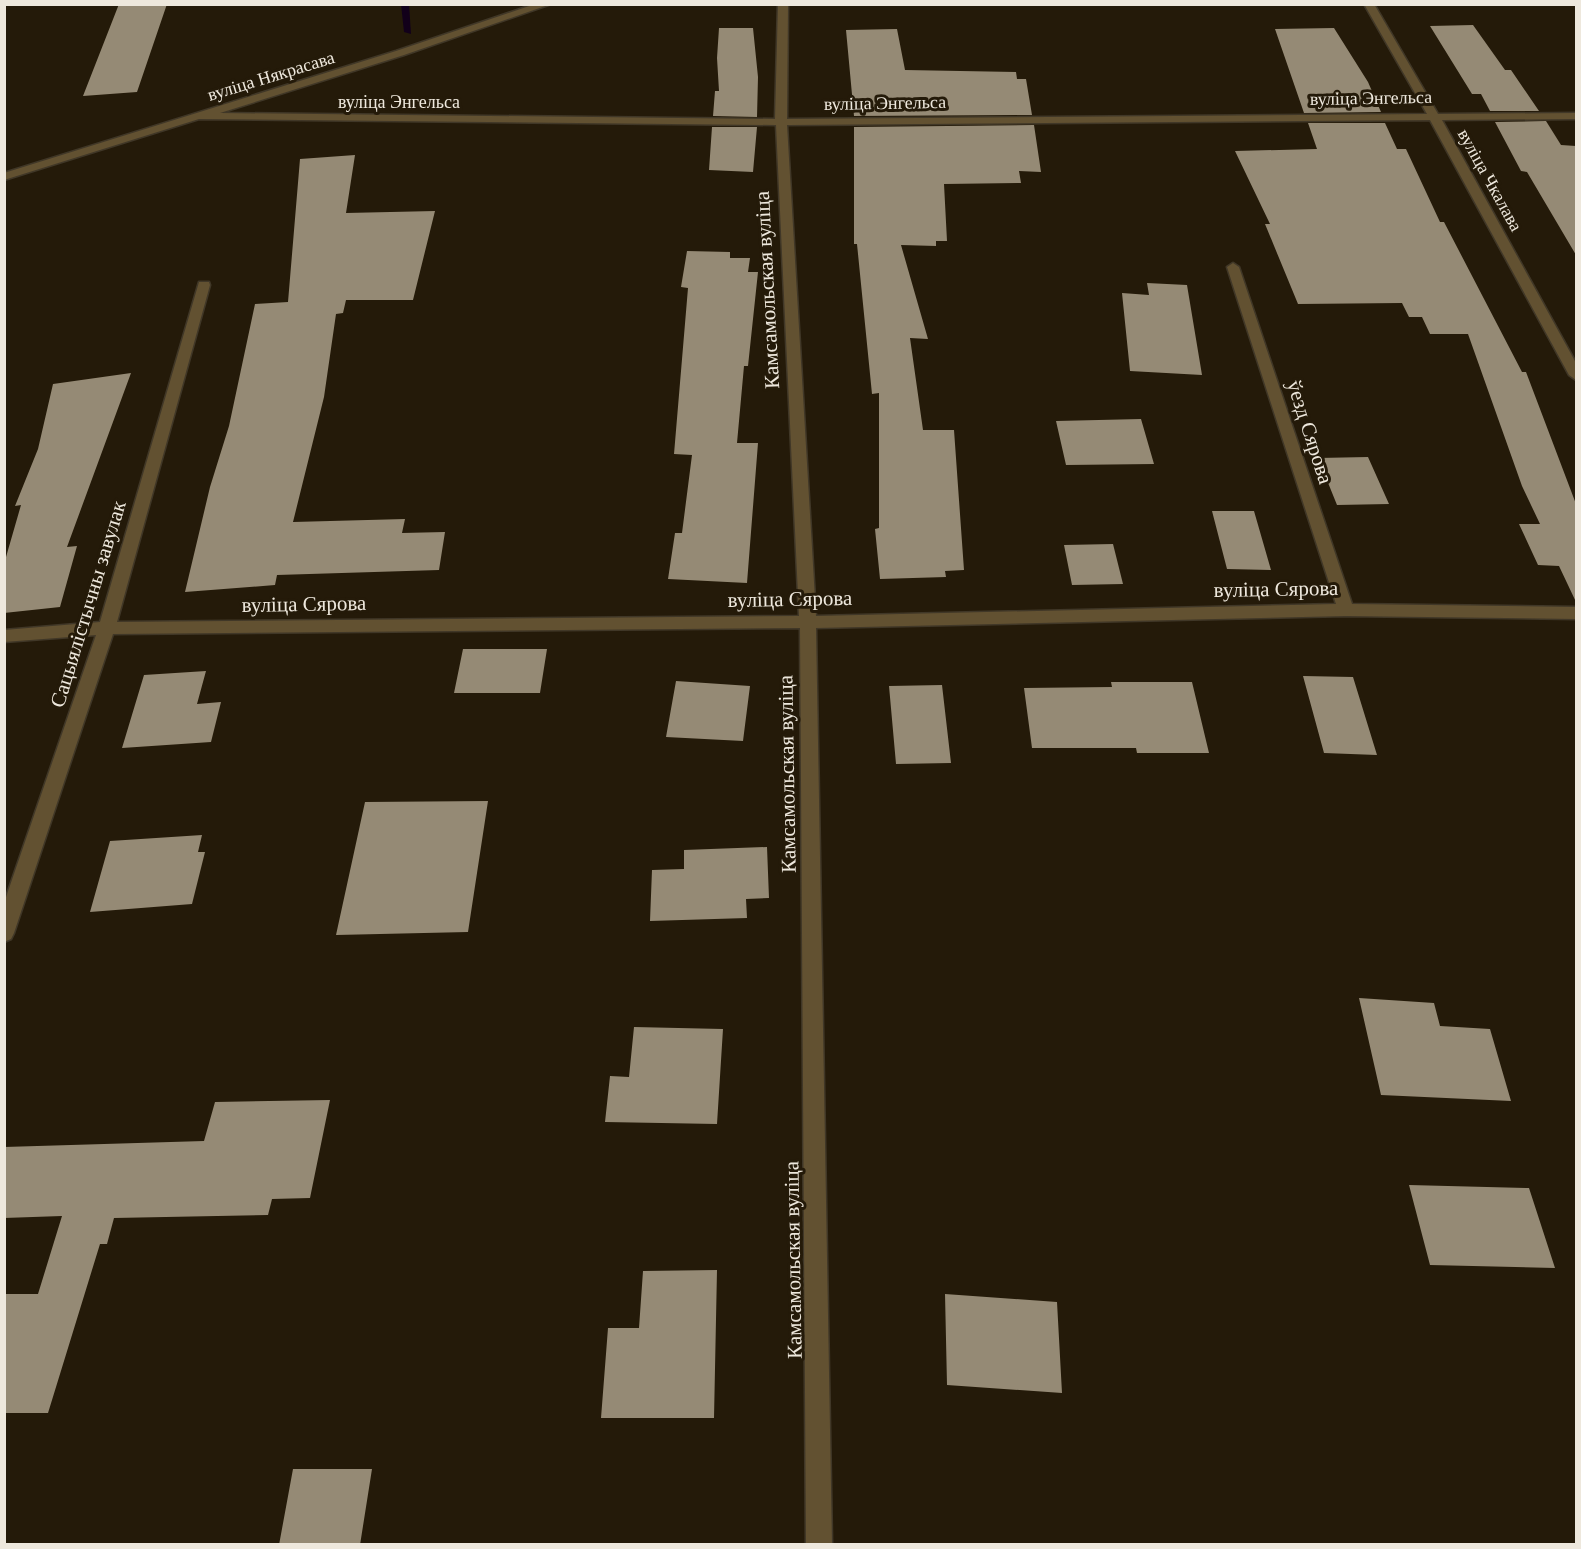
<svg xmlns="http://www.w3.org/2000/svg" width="1581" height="1549" viewBox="0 0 1581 1549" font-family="Georgia,serif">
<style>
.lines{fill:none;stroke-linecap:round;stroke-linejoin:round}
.stream{fill:#12001a;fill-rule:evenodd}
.building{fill:#958a75}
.minor-casing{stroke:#403727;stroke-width:3}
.minor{fill:#625131;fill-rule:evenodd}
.labels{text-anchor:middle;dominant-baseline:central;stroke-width:6;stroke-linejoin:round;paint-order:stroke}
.far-street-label{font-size:18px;fill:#eee8dd;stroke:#241a09}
.street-label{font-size:21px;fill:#eee8dd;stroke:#241a09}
</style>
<rect width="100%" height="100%" fill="#241a09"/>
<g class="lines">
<path class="stream" d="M401,4H409L411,34L404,32Z"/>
</g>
<path class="building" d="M119,4H167L137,92L83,96Z
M1473,25L1505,70H1511L1539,111H1490L1481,94H1472L1430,26Z
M719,28H753L758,77L757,117L713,116L715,91H719L717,58Z
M1334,28L1368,82L1381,112L1304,113L1275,29Z
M897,29L905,70L1016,72L1017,79H1026L1032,115L854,116L846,30Z
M1546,121L1561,145L1576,146V255L1527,172L1521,171L1495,122Z
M1308,123H1385L1397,149H1406L1440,222H1444L1522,372H1526L1576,504V602L1559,566L1538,565L1519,524H1540L1522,486L1468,334H1430L1422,317H1409L1402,303L1298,304L1265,224H1270L1235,151L1317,149Z
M1034,125L1041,172L1019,171L1021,183L944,184L947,241H936V246L901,245L928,339L910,338L923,430H954L964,570L945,571L946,577L880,579L875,529L879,528V393L872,394L857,244H854V127Z
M712,127H757L753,172L709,170Z
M355,155L346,213L435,211L413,300H346L343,313L336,314L324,397L293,522L405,519L402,533L445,532L439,570L277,575L275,585L185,592L210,487L229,426L255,304L288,302L300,159Z
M687,251L730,252V258H750L748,272H758L748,366H744L737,443H758L747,583L668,579L675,533H682L692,455L674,454L688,288L681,287Z
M1147,283L1187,285L1202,375L1130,371L1122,293L1149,295Z
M131,373L67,547L77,546L60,607L4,613V564L21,505L15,506L38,449L53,384Z
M1141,419L1154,464L1066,465L1056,421Z
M1368,457L1389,504L1337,505L1318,458Z
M1212,511H1254L1271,570L1227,569Z
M1113,544L1123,584L1072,585L1064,545Z
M463,649H547L540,693H454Z
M206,671L197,704L221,702L211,742L122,748L144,675Z
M1303,676L1353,677L1377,755L1324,753Z
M676,681L750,686L743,741L666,737Z
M1111,682H1192L1209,753H1137L1136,748H1032L1024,688L1112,687Z
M942,685L951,763L896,764L889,686Z
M488,801L468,932L336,935L365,802Z
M202,835L198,852H205L192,904L90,912L110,841Z
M767,847L769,898L746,899L747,918L650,921L652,870L684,869V850Z
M1359,998L1434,1003L1440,1026L1490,1029L1511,1101L1381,1095Z
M634,1027L723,1029L717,1124L605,1122L610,1076L629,1077Z
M330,1100L310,1198L272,1199L268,1215L114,1218L107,1244H100L48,1413H4V1294H38L62,1216L4,1218V1147L204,1141L215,1102Z
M1409,1185L1529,1188L1555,1268L1430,1265Z
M717,1270L714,1418H601L608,1328H639L643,1271Z
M945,1294L1057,1302L1062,1393L947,1385Z
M293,1469H372L360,1545H279Z"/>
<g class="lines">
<defs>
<path id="minor" d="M535,4H551L404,55L220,113L775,119L778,4H788L787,119L1427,114L1364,4H1374L1438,114L1576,113V119L1442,120L1576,363V380L1569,375L1430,120L787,125L816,616L1336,604L1227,267L1233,263L1239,267L1352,604L1576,607V619L1346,616L816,628L832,1544H806L800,628L113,634L14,933L11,939L4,942V903L96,635L4,642V630L100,622L199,282H209L210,285L117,622L799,616L776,125L199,119L4,180V173L396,51Z"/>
</defs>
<use href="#minor" class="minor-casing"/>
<use href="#minor" class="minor"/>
</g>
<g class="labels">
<g class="far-street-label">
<text transform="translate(271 76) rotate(-17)">вуліца Някрасава</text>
<text transform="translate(1371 98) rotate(-1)">вуліца Энгельса</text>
<text x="399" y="102">вуліца Энгельса</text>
<text transform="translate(885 103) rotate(-1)">вуліца Энгельса</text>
<text transform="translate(1490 180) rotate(61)">вуліца Чкалава</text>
</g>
<g class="street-label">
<text transform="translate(767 290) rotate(-93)">Камсамольская вуліца</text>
<text transform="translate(1310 432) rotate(72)">ўезд Сярова</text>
<text transform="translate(1276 589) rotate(-1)">вуліца Сярова</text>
<text transform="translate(790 599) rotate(-1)">вуліца Сярова</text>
<text transform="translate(88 604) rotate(-73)">Сацыялістычны завулак</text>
<text transform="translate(304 604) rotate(-1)">вуліца Сярова</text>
<text transform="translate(787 774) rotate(-91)">Камсамольская вуліца</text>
<text transform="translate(793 1260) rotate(-91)">Камсамольская вуліца</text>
</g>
</g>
<rect width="1581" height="1549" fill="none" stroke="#eee8dd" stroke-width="12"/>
</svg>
